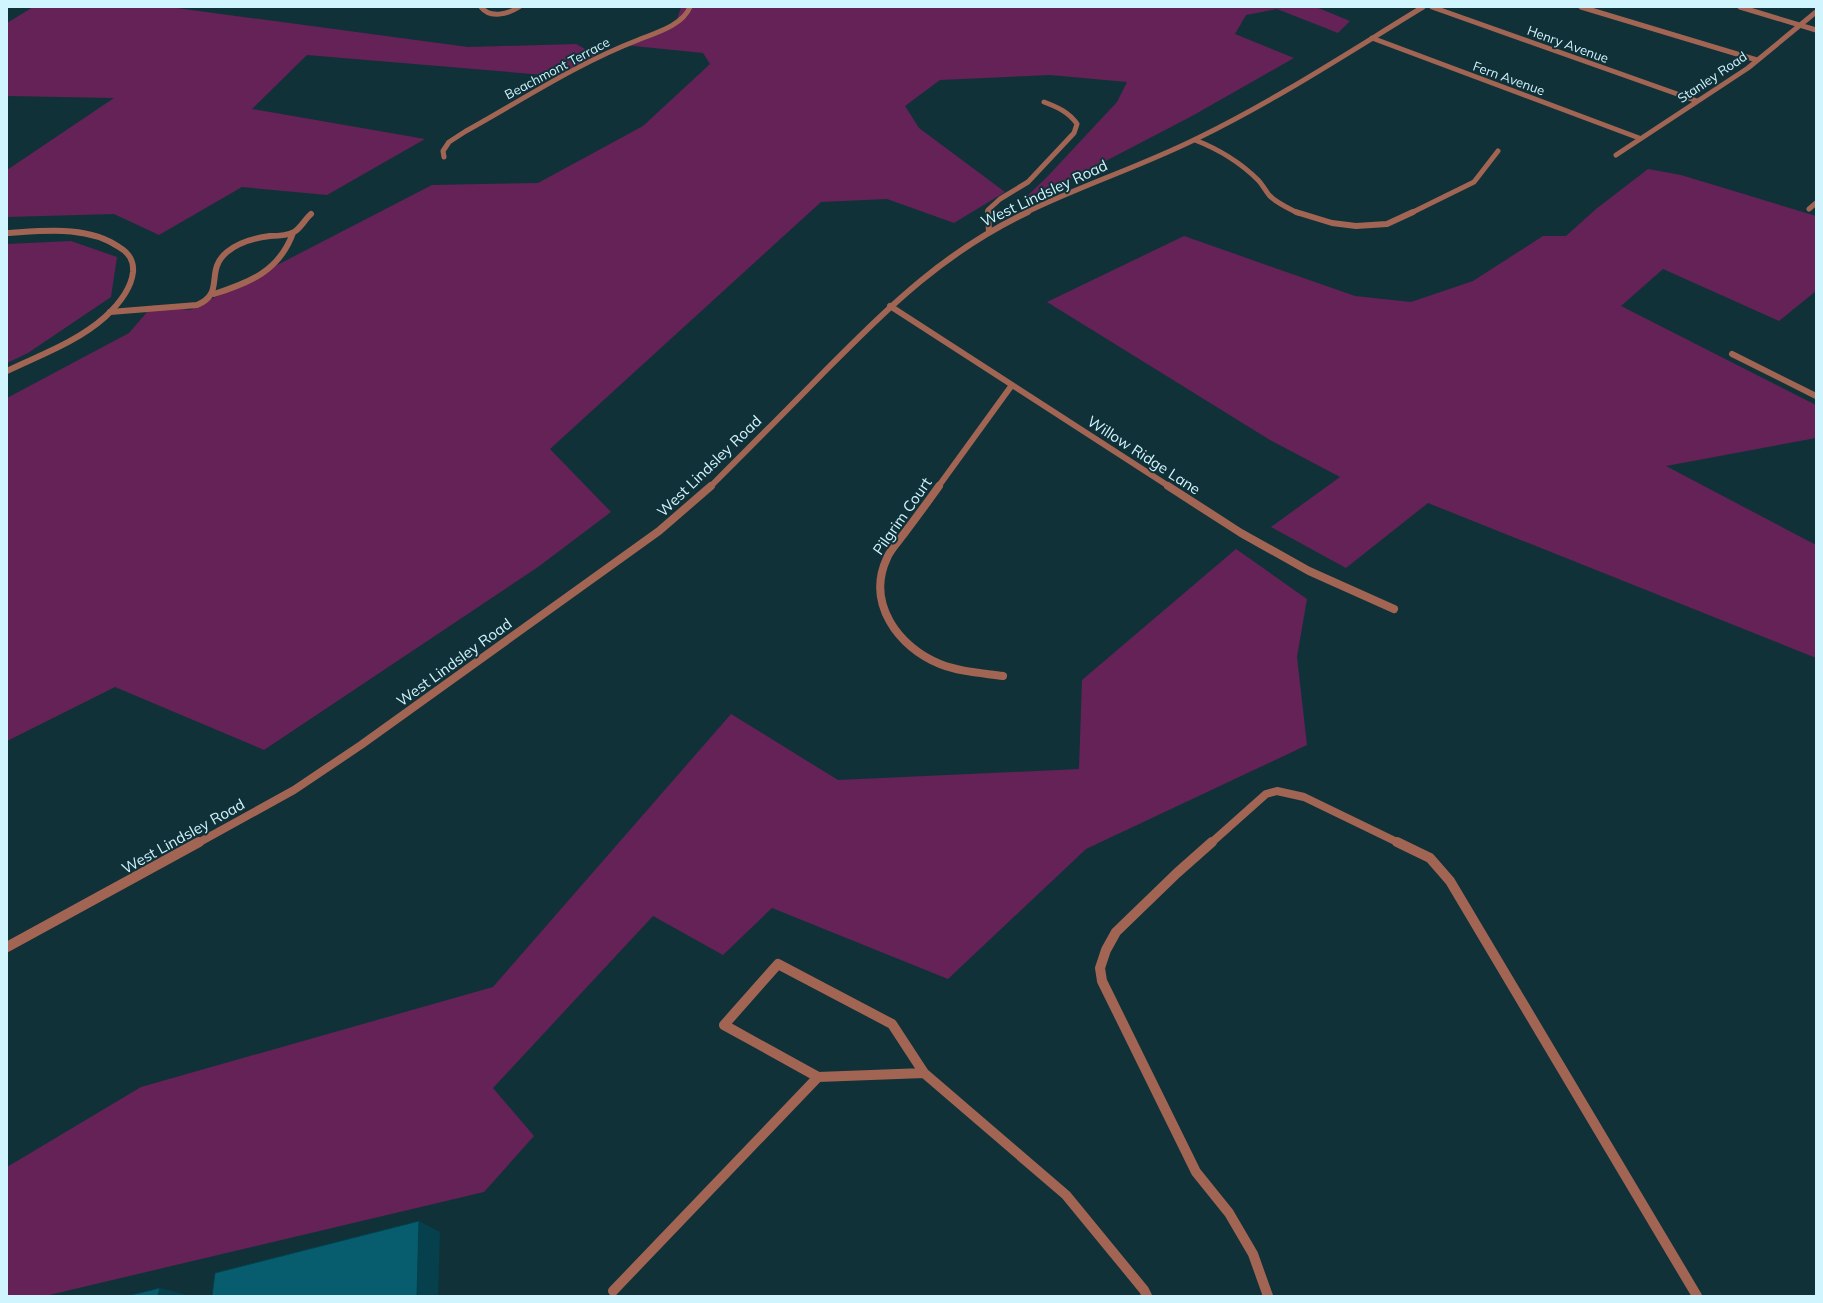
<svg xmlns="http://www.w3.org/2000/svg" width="1823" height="1303" viewBox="0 0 1823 1303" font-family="Mulish,sans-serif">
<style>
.green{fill:#642256}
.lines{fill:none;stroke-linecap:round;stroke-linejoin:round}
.service-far3{stroke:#a26553;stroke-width:5}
.service-far2{stroke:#a26553;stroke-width:6}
.service-far1{stroke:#a26553;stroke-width:8}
.service{stroke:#a26553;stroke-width:10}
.minor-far2{stroke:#a26553;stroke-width:5}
.minor-far1{stroke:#a26553;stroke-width:6}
.minor{stroke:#a26553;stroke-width:8}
.tertiary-far3{stroke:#a26553;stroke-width:5}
.tertiary-far2{stroke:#a26553;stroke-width:6}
.tertiary-far1{stroke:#a26553;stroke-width:8}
.tertiary{stroke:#a26553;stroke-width:10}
.shaded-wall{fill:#05404c}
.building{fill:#075c6d;stroke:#05404c}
.labels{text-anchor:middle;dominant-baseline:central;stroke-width:4;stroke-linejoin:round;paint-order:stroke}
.far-street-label{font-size:13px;fill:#d0f5ff;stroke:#113139}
.street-label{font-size:15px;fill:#d0f5ff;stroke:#113139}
</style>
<rect width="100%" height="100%" fill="#113139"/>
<path class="green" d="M33,7H169L468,47L576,44L596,55L557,76L307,55L252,109L425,139L327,195L242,187L159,235L114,214L7,217V170L114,98L7,96V23Z
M681,7H1316L1350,21L1338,33L1277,9L1246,15L1235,34L1294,58L1192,116L1077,176L1025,198L1047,177L1117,102L1127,82L1050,75L940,80L905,106L919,128L1005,192L954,223L887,199L821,202L550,449L611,512L538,567L264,750L115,687L7,741V398L129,333L153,305L190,310L432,185L538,183L643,126L710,64L703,53L624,45L676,23Z
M1648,169L1681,175L1816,216V291L1779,321L1663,269L1621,306L1816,405V438L1666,466L1816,545V658L1428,503L1346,568L1271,527L1340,477L1270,440L1047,302L1184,236L1355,296L1411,302L1473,281L1543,236H1566L1596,209Z
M71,241L117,257L111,297L28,353L7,363V244Z
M1236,549L1307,599L1297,657L1307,745L1086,849L948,979L772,908L723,955L653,916L493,1088L534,1136L484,1192L45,1296H7V1167L141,1087L493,987L731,714L838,780L1079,769L1082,680Z"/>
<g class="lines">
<path class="service-far3" d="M1195,140C1218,149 1240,162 1258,180C1262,184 1265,190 1269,195C1276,203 1288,208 1298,213
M988,213V210L1000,199L1028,182L1074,133L1077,124C1069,112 1057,107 1044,102
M1411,213L1474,182L1498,151"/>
<path class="service-far2" d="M988,212L989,232
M1296,212L1332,223L1356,226L1387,224L1413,212
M214,294C251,282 279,271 293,233
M110,312L197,305C226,293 204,271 227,252C239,242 254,238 270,236C277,236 287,236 294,232C301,228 305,219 311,214"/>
<path class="service-far1" d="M1211,843L1266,794L1277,791L1304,797L1399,843"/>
<path class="service" d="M1212,842L1177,873L1116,932L1106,950L1100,968L1102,981L1196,1172L1229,1213L1253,1254L1268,1296
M1397,842L1430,858L1450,881L1697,1296
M818,1077L724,1025L778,964L892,1024L924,1073
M613,1291L818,1077L924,1073L1066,1195L1144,1290L1147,1296"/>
<path class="minor-far2" d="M481,7C490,19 508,14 519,7
M1432,7L1697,101
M1581,7L1757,60
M1740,7L1816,30
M1372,38L1639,138
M1616,155L1748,68L1816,12
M444,157L443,151L449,142L466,131C522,100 578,63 638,40C655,33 682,26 690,7
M1809,209L1816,203"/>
<path class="minor-far1" d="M890,306L1170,487
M1732,354L1816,396
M938,487L1012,385"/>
<path class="minor" d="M939,486C927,503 915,519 903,535C898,542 890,550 887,558C866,603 898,647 940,664C960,672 982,673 1003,676
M1168,486L1241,533L1309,571L1394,609"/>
<path class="tertiary-far3" d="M1025,213C1082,185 1142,166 1198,138C1276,100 1349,52 1423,7"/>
<path class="tertiary-far2" d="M7,233C43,231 87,225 119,247C129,253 134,260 133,272C131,290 118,305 105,317C77,342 40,355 7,371
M710,487C749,448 788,409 827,369C891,305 944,252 1028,212"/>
<path class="tertiary-far1" d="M198,843L294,790L361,745L659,531L711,486"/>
<path class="tertiary" d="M7,947L199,842"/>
</g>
<path class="shaded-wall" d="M419,1221L440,1232L438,1296H417Z
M160,1288L190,1296H158Z"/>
<path class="building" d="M419,1221L417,1296H212L215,1273Z
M160,1288L158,1296H127Z"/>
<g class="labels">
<g class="far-street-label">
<text transform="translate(1568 44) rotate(20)">Henry Avenue</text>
<text transform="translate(557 68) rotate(-28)">Beachmont Terrace</text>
<text transform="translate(1712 77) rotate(-34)">Stanley Road</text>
<text transform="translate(1509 78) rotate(20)">Fern Avenue</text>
</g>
<g class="street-label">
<text transform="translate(1044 193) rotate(-25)">West Lindsley Road</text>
<text transform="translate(1144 455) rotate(33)">Willow Ridge Lane</text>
<text transform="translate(709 466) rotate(-44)">West Lindsley Road</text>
<text transform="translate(902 516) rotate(-55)">Pilgrim Court</text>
<text transform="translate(454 662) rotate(-36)">West Lindsley Road</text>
<text transform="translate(183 836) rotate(-29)">West Lindsley Road</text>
</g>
</g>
<rect width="1823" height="1303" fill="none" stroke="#d0f5ff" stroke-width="16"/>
</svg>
